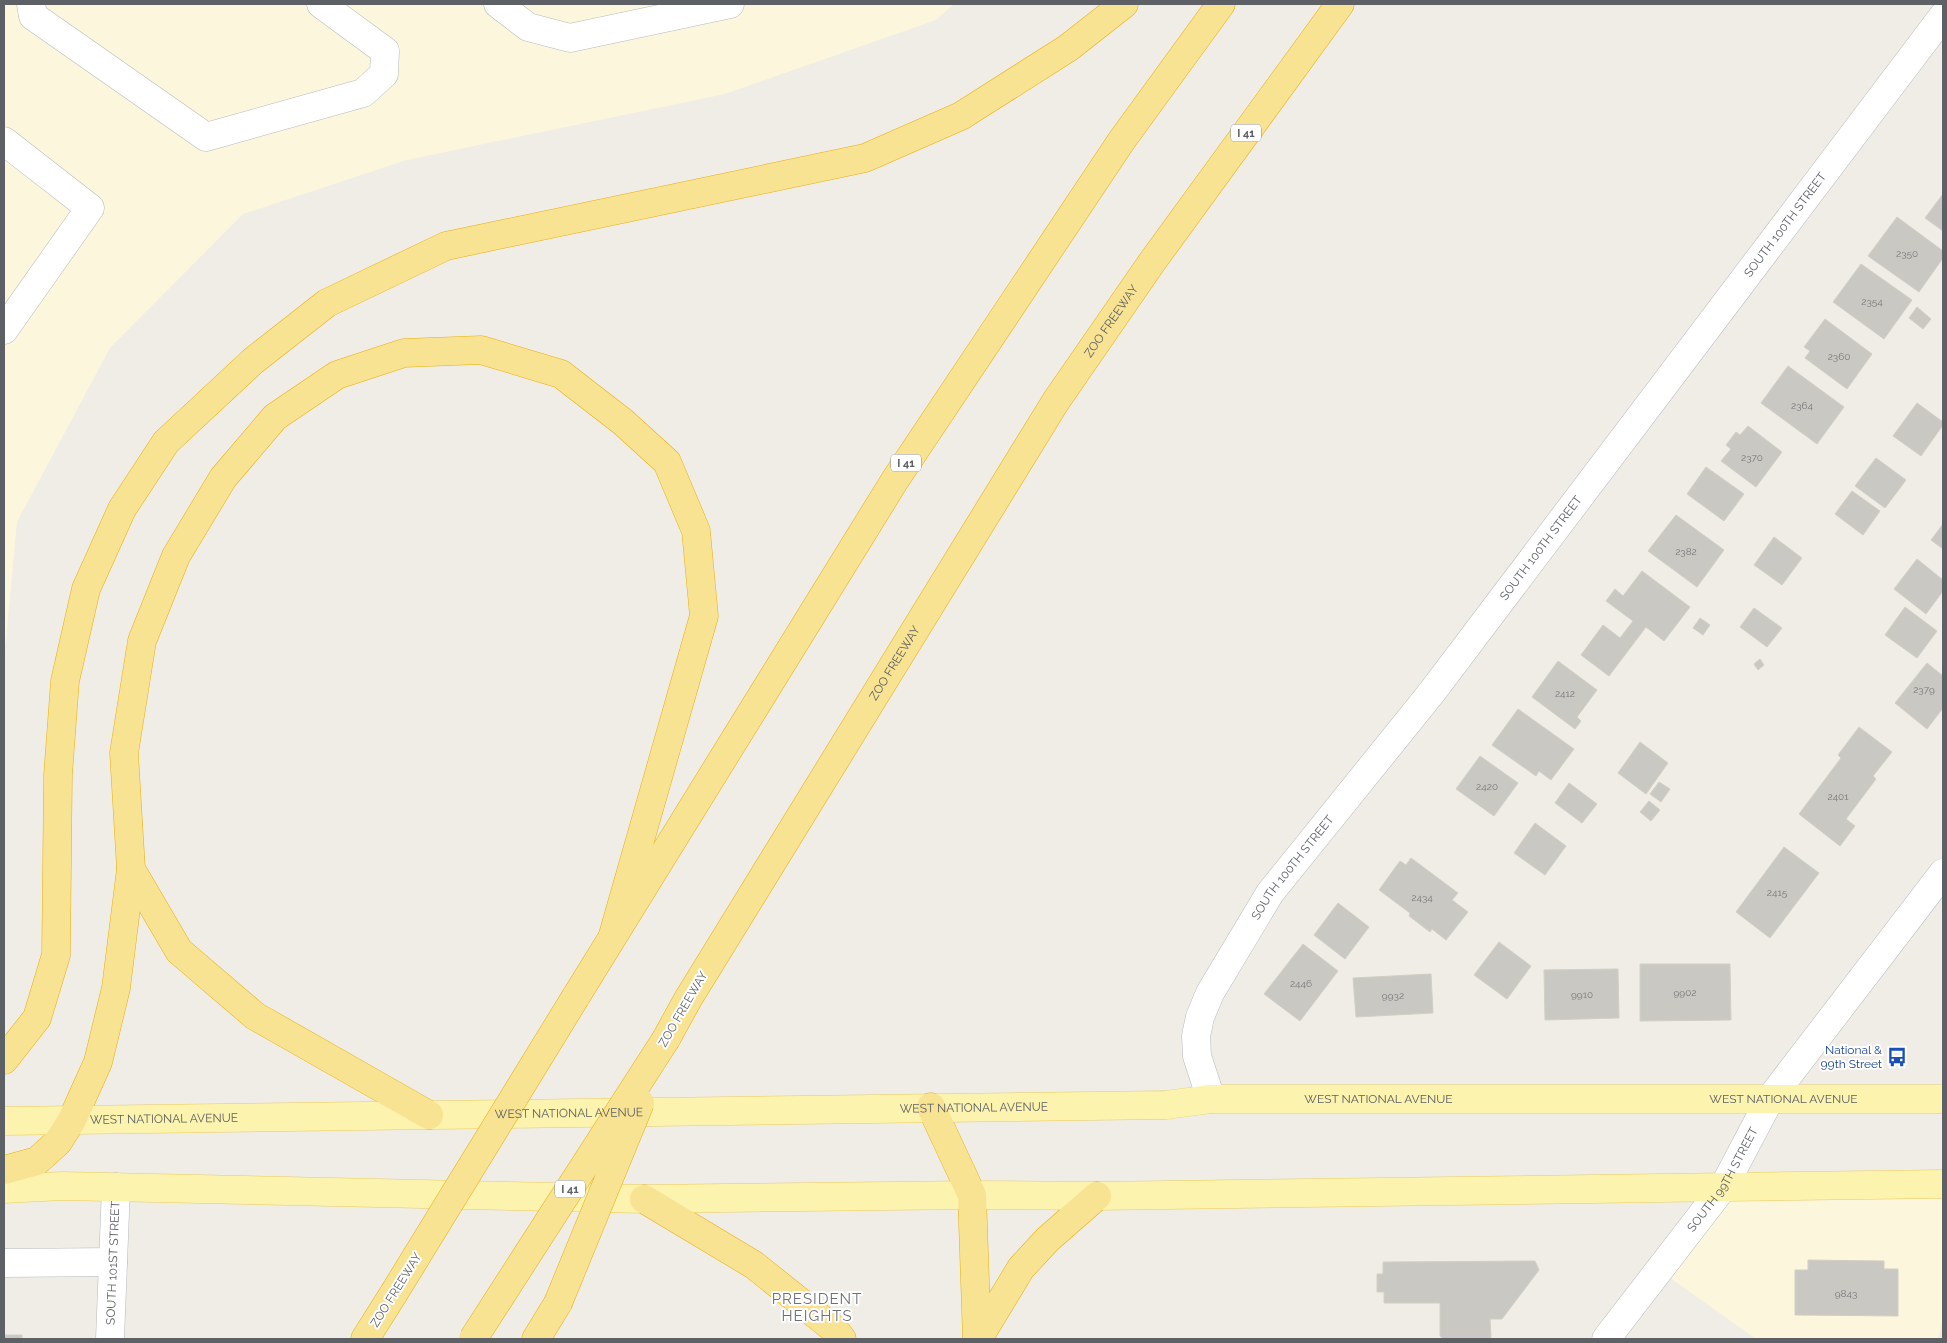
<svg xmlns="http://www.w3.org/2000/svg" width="1947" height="1343" viewBox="0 0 1947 1343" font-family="Raleway,sans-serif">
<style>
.commercial{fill:#fcf6dc}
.building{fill:#cac8c2;stroke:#d3cfc4}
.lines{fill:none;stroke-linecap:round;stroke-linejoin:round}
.minor-casing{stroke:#b7babe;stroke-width:29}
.major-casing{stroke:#ebcb62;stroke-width:29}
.highway-casing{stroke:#e9af0b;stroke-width:29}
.minor{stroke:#fff;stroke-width:28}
.major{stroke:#fbf3ae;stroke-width:28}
.highway{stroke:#f8e393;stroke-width:28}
.highway-bridge-casing{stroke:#e9af0b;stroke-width:29;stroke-linecap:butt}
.highway-bridge{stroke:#f8e393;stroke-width:28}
.labels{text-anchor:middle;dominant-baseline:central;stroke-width:4;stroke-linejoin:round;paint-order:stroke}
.number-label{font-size:10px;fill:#787a7c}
.shield{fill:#fff;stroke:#8e9093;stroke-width:1}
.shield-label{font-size:11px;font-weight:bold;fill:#5d6065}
.street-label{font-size:12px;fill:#5d6065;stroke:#fff}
.transit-label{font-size:12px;fill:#164399;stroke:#fff;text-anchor:end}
.quarter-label{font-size:15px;letter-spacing:1px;fill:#6e7277;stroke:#fff}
</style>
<rect width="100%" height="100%" fill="#efede5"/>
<path class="commercial" d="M4,4H954L936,20L725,94L407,160L243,214L110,348L17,522L4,663Z
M1943,1184V1320L1938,1339H1756L1659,1270L1724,1186Z"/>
<path class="building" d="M1943,194V231L1925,218Z
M1897,217L1943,251V258L1919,292L1868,256Z
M1861,264L1912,300L1884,339L1833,302Z
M1917,307L1931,319L1923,329L1909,318Z
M1825,319L1872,354L1847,389L1805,358L1810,351L1804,347Z
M1788,366L1844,407L1817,444L1761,403Z
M1917,403L1943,422V425L1921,456L1893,436Z
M1748,426L1782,452L1756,487L1721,461L1731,449L1726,445L1736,432L1740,435Z
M1876,458L1906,480L1885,508L1855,486Z
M1706,467L1744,494L1724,521L1687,494Z
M1852,491L1880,511L1863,535L1835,514Z
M1676,515L1724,550L1697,587L1648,551Z
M1943,524V549L1931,540Z
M1774,537L1802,558L1782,585L1754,565Z
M1917,559L1943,580V591L1926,614L1894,589Z
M1642,571L1690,607L1664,641L1646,627L1609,676L1581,655L1603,625L1620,638L1633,621L1606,601L1615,589L1623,596Z
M1905,607L1937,631L1917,658L1885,635Z
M1754,608L1782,628L1767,647L1740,627Z
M1700,618L1710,625L1703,635L1693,628Z
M1760,659L1764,665L1758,670L1754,664Z
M1558,661L1597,690L1577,717L1581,721L1575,729L1532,697Z
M1927,663L1943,676V708L1927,729L1895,703Z
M1518,709L1574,749L1551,780L1539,771L1536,776L1492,745Z
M1859,727L1892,752L1873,776L1876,779L1846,819L1855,826L1840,846L1799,814L1841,758L1838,755Z
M1640,742L1668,763L1646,794L1618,773Z
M1480,756L1518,783L1494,816L1456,789Z
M1659,782L1670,789L1661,802L1650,794Z
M1569,783L1597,804L1582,823L1555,803Z
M1649,801L1660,810L1651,821L1640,812Z
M1535,823L1566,846L1545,875L1514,853Z
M1784,847L1819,873L1770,938L1736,912Z
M1411,858L1458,893L1452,900L1468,912L1446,940L1432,929L1430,932L1409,916L1410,913L1379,890L1400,861L1406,865Z
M1338,903L1369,927L1345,959L1314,935Z
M1499,942L1531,966L1507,999L1474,975Z
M1303,944L1338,971L1300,1021L1264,994Z
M1640,964H1730L1731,1020L1640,1021Z
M1618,969L1619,1018L1545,1020L1544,970Z
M1431,974L1433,1013L1356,1017L1353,978Z
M1808,1260L1884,1261V1269H1898V1316L1795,1315V1270H1808Z
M1535,1261L1539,1270L1502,1319H1490L1491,1337L1487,1339H1444L1440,1336V1303H1384V1292H1377V1274H1383V1262Z
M4,1335H22V1339H4Z"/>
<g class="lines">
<defs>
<g id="minor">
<path d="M31,4L33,16L206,137L363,93L384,74L385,51L321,4"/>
<path d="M498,4L528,27L570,38L730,4"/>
<path d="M4,141L90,208L4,330"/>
<path id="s1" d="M1211,1099L1197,1056L1196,1036L1200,1017L1210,993L1270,893L1432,692L1943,16"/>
<path d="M4,1263L113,1262"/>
<path id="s2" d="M110,1339L116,1187"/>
<path id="s3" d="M1606,1339L1724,1186L1770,1099L1943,873"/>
</g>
<g id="major">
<path id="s4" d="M4,1121L1166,1105L1211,1099H1943"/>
<path d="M4,1189L62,1186L644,1199L972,1195L1097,1196L1943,1184"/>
</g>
<g id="highway">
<path d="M575,998L895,480L1122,140L1221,4"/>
<path id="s5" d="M666,1039L688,999L1056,401L1152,262L1340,4"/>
<path d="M4,1060L37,1018L56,955L58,775L65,681L86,589L122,509L166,442L253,361L327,303L446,246L865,158L961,116L1068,48L1124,4"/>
<path d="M931,1107L972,1195L977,1339"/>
<path d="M429,1115L255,1016L179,951L131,869L124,753L142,641L176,556L223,478L275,417L337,375L404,353L481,350L561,374L623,422L667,462L696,531L704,616L613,935"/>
<path d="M4,1170L37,1161L58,1142L72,1120L98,1062L116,988L131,869"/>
<path d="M644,1199L754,1265L834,1329L842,1339"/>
<path d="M365,1339L394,1293"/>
<path d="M536,1339L558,1303"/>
<path d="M978,1339L1021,1268L1048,1239L1097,1196"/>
</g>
</defs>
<use href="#minor" class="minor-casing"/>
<use href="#major" class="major-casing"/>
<use href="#highway" class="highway-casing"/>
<use href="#minor" class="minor"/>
<use href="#major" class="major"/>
<use href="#highway" class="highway"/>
<defs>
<path id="highway-bridge" d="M394,1293L575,998
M558,1303L640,1103
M473,1339L666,1039"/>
</defs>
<use href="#highway-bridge" class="highway-bridge-casing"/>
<use href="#highway-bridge" class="highway-bridge"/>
</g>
<defs>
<symbol id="bus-bare" viewBox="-9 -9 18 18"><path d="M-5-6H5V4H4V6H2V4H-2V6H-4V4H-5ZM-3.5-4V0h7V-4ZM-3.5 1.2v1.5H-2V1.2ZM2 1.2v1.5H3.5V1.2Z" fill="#1a4fb4" stroke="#fff" stroke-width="2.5" paint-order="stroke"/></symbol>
</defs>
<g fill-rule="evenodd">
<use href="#bus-bare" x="1883" y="1043" width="28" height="28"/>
</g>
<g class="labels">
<g class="number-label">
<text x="1907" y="253">2350</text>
<text x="1872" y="301">2354</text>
<text x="1839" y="356">2360</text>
<text x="1802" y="405">2364</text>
<text x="1752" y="457">2370</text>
<text x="1686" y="551">2382</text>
<text x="1924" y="689">2379</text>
<text x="1565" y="693">2412</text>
<text x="1487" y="786">2420</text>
<text x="1838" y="796">2401</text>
<text x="1777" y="892">2415</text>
<text x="1422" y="897">2434</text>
<text x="1301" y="983">2446</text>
<text x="1685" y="992">9902</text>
<text x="1582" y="994">9910</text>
<text x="1393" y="995">9932</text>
<text x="1846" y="1293">9843</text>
</g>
<g class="shield">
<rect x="1231" y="124.5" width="30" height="17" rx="4"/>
<rect x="891" y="454.5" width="30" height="17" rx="4"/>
<rect x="555" y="1180.5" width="30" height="17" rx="4"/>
</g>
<g class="shield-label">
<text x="1246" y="133">I 41</text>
<text x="906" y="463">I 41</text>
<text x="570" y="1189">I 41</text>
</g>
<g class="street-label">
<text stroke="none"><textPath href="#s1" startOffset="1071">SOUTH 100TH STREET</textPath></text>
<text stroke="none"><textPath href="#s5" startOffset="845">ZOO FREEWAY</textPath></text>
<text stroke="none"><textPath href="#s1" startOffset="666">SOUTH 100TH STREET</textPath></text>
<text stroke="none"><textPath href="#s5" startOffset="440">ZOO FREEWAY</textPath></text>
<text stroke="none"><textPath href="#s1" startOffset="261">SOUTH 100TH STREET</textPath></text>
<text transform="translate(683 1009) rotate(-60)">ZOO FREEWAY</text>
<text stroke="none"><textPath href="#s4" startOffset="1375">WEST NATIONAL AVENUE</textPath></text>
<text stroke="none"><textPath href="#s4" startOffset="1780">WEST NATIONAL AVENUE</textPath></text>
<text stroke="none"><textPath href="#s4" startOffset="970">WEST NATIONAL AVENUE</textPath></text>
<text stroke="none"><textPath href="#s4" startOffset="565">WEST NATIONAL AVENUE</textPath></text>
<text stroke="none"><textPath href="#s4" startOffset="160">WEST NATIONAL AVENUE</textPath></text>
<text stroke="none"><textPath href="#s3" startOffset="198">SOUTH 99TH STREET</textPath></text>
<text stroke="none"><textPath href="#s2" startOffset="76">SOUTH 101ST STREET</textPath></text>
<text transform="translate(396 1290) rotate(-58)">ZOO FREEWAY</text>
</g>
<g class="transit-label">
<text x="1882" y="1050">National &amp;<tspan x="1882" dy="14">99th Street</tspan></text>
</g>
<g class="quarter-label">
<text x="817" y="1299">PRESIDENT<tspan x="817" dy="17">HEIGHTS</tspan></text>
</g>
</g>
<rect width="1947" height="1343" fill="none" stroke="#5d6065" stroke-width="10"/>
</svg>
